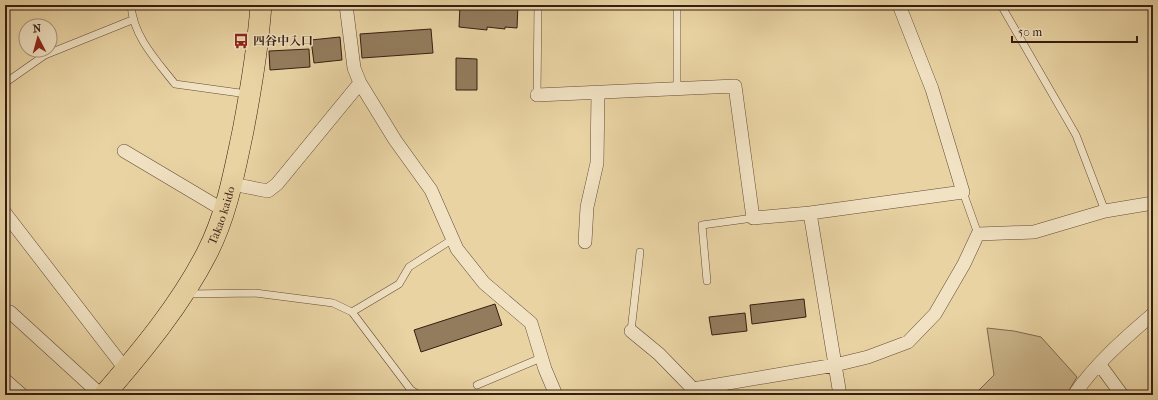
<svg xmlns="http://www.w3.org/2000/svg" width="1158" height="400" font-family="'IM FELL French Canon','Noto Serif JP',serif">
<rect width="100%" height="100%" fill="#e9d3a3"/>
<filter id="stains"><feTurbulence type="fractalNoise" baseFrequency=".005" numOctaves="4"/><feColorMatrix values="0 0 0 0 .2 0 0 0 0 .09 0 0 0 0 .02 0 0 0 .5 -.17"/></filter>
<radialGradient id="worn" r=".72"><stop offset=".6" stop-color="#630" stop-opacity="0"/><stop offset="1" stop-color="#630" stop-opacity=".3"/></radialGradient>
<!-- green -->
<path fill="#cab48a" stroke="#80694e" d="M987 328 1014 331 1041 337 1077 377 1066 395H974L994 375Z"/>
<!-- building -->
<path fill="#937c5d" stroke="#351e12" d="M460 5H518L517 28 505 27V29L487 27V30L459 27Z
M431 29 433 53 362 58 360 34Z
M340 37 342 60 314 63 311 40Z
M309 49 310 67 270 70 269 51Z
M456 58 477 59V90H456Z
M804 299 806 317 752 324 750 305Z
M495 304 502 325 421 352 414 330Z
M745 313 747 331 712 335 709 317Z"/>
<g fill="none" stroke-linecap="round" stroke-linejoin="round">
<!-- service casing -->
<g stroke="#624b36" stroke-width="8">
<path id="service" d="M131 5C133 36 156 60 175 84L247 94
M677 5V89
M1001 5 1076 135 1105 211
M5 83 45 55 132 20
M537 95 538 5
M963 192 978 234
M707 281 702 225 753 218
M187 294 255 293 333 303 352 312 411 390 419 395
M352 312 399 284 409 267 453 239
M631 331 640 252
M477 385 541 358"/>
</g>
<!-- minor casing -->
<g stroke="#624b36" stroke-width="14">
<path id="minor" d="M346 5 354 68 360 83 395 140 431 190 457 249 484 283 531 323 545 369 556 395
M537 95 735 86 753 218 810 213 963 192 932 89 899 5
M124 151 225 211
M232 184 268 191 277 184 360 83
M5 213 126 370
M810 213 840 395
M585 242 587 207 597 163 598 92
M10 312 101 395
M631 331 659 354 693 389 835 365 868 357 908 342 935 314 964 264 978 234 1034 232 1105 211 1153 203
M1100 365 1122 395
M5 380 22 395
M1074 395C1095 364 1125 338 1153 314"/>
</g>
<!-- primary casing -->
<g stroke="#351e12" stroke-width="22">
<g id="primary">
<path id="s1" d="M104 395C142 351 181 304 207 253 227 214 234 173 243 131 251 89 258 47 261 5"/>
</g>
</g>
<!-- service -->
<use href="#service" stroke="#f1e2c3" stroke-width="7"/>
<!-- minor -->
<use href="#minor" stroke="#f1e2c3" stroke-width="13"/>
<!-- primary -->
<use href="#primary" stroke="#e9d3a3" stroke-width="21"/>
</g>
<!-- icons -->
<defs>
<g id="bus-bare" transform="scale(1.2)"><path d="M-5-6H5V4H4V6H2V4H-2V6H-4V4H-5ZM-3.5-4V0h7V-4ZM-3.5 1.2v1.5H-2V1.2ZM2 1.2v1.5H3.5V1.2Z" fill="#8f2418" stroke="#f1e2c3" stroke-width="2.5" paint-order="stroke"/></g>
</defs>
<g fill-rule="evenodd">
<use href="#bus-bare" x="241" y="41"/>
</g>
<g text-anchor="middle" stroke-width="3" stroke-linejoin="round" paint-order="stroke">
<!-- poi labels -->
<g font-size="12" font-weight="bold" fill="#351e12" stroke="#f1e2c3" text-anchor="start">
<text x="253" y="45">四谷中入口</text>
</g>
<!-- street labels -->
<g font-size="12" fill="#351e12" stroke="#f1e2c3">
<text dy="4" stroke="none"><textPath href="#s1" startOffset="216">Takao kaido</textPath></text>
</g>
</g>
<!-- margin -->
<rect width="1158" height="400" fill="none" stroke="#e9d3a3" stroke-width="20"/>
<rect x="6" y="6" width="1146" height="388" fill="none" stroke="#351e12" stroke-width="2"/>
<rect x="10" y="10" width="1138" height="380" fill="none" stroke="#351e12"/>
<!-- north arrow -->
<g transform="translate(38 38) rotate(354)"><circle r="19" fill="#f1e2c3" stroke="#a6947c"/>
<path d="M0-3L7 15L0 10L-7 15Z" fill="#8f2418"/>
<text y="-6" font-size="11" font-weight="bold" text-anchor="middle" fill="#351e12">N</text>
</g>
<!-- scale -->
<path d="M1012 36v6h125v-6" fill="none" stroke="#351e12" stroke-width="2"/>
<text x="1018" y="36" font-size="12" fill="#351e12" stroke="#f1e2c3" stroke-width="3" paint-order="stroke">50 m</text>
<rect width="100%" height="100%" filter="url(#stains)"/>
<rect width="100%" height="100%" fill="url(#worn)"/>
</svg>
